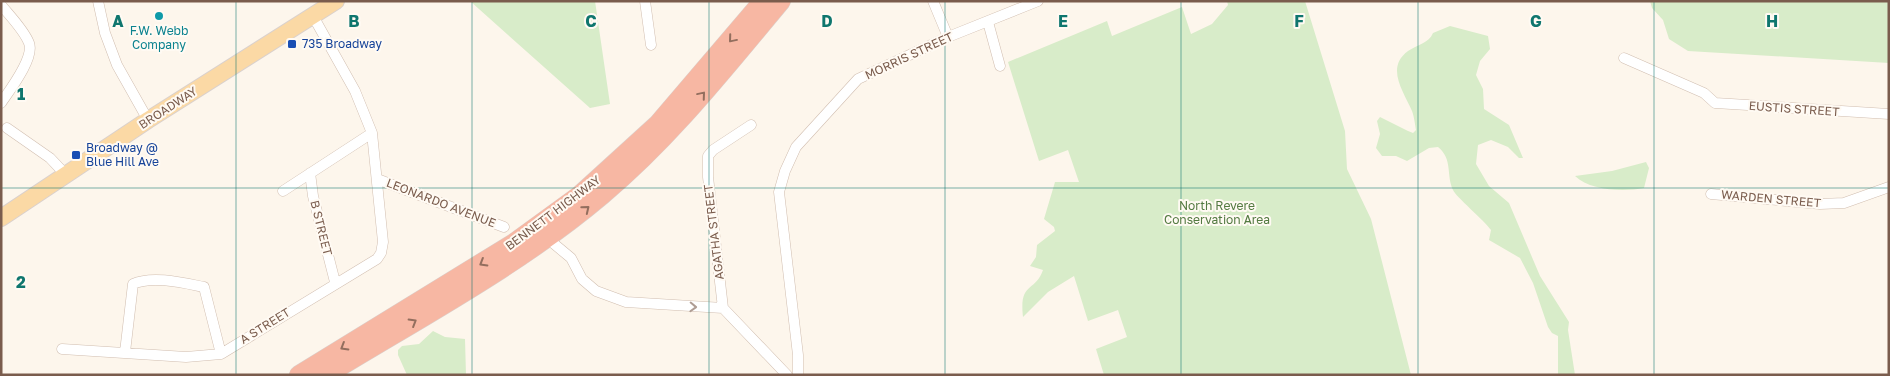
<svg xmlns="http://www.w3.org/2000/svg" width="1890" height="376" font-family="'Golos Text',sans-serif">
<rect width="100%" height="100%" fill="#fdf6ec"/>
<!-- green -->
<path fill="#d8ecc9" d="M470 1H595L610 104 590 108Z
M1227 1H1305L1345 131 1347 169 1371 219 1411 375H1104L1096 349 1127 337 1118 310 1088 321 1074 276 1048 292 1023 317C1019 281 1035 293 1043 270L1030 266 1036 257 1037 245 1055 231 1054 227 1044 219 1055 182H1079L1068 150 1039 161 1008 62 1107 21 1112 36 1182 7 1191 34 1212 24 1228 5Z
M1650 1H1889V63L1688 51 1669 39 1663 20 1652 8Z
M1450 26 1488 36 1490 49 1480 61 1476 75 1483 89 1484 109 1509 125 1523 158H1519L1508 147 1491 140 1478 145 1476 164 1489 186 1509 203 1540 276 1569 322 1568 330 1575 375H1558V336L1552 333 1548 327 1533 283 1520 258 1489 240 1491 230C1485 221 1455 196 1453 190 1446 175 1453 159 1438 147L1429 148 1407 161 1396 156H1382L1376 148 1380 134 1377 121 1380 117 1408 131 1413 133 1416 130C1415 124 1414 116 1412 111 1404 92 1385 68 1408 51 1417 45 1429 43 1433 33Z
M1646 162 1649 168 1644 188C1625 192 1590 191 1575 176L1612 171Z
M433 331 445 337 465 339 466 375H407L398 355V350L402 346 419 344Z"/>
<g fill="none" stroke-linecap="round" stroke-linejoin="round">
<!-- street casing -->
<g stroke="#d1beb0" stroke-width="11">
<path id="street" d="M98 1 105 33 117 65 148 120
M645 1 651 45
M933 1 948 37
M1 5C10 16 24 30 29 43 35 58 9 91 1 103
M988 22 1000 66
M1624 58 1704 93 1715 103 1889 114
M7 128 50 158 66 175
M310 173 313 196 335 282
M377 179 504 227
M283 191 372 133
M1711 194 1820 204 1844 203 1889 187
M547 238 571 258 582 279 596 291 626 302 723 308 787 375
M723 308 708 177V156L713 150 751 125
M62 349 186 357 221 354 377 259 381 253 383 242 372 133 355 91 313 16
M125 352 133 284C152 275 184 283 204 287L221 354
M798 375V355L779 192 785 171 796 147 858 79 948 37 1038 1"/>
</g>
<!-- primary casing -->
<g stroke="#dad1cd" stroke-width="18">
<path id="primary" d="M1 218 148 120 336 1"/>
</g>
<!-- highway casing -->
<g stroke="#dad1cd" stroke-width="20">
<path id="highway" d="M299 375 514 243 580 195 658 124 763 1
M326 375C419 318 518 266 602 195 670 138 724 69 781 1"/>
</g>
<!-- street -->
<use href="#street" stroke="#fff" stroke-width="10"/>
<!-- primary -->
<use href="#primary" stroke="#fbd9a5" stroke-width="16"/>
<!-- highway -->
<use href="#highway" stroke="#f7b7a3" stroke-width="19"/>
</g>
<!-- one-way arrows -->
<defs><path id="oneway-chevron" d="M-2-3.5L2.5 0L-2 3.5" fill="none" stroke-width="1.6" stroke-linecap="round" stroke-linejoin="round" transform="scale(1.25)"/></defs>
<g stroke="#936e5e">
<use href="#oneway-chevron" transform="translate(732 39) rotate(130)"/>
<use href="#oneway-chevron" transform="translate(702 95) rotate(-50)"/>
<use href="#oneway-chevron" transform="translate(586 209) rotate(-39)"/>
<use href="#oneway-chevron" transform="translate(483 263) rotate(149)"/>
<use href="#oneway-chevron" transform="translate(413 322) rotate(-31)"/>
<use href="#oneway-chevron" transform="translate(344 347) rotate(149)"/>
</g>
<use stroke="#af9d94" href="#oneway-chevron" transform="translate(693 307) rotate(2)"/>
<!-- grid -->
<path fill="none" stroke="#0f766e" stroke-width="1" stroke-opacity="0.55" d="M236 1V375M472 1V375M709 1V375M945 1V375M1181 1V375M1418 1V375M1654 1V375M1 188H1889"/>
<!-- markers -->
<circle fill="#0f9aa8" stroke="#fffaf3" stroke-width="2" cx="159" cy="16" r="5"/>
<g fill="#1a4fb4" stroke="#fffaf3" stroke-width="2">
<rect x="287" y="39" width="10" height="10" rx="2.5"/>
<rect x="71" y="150" width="10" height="10" rx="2.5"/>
</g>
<g text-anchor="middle" stroke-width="4" stroke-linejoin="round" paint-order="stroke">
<!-- culture labels -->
<g font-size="12" fill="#0d838f" stroke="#fffaf3">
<text x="159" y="35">F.W. Webb<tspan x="159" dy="14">Company</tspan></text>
</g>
<!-- transit labels -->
<g font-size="12" fill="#164399" stroke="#fffaf3" text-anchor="start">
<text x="302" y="48">735 Broadway</text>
<text x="86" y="152">Broadway @<tspan x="86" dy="14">Blue Hill Ave</tspan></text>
</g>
<!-- street labels -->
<g font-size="12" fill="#7a5c4d" stroke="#fffaf3">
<text transform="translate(909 56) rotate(-25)" y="4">MORRIS STREET</text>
<text transform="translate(168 108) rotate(-33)" y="4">BROADWAY</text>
<text transform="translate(1794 109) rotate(4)" y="4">EUSTIS STREET</text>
<text transform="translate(1771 199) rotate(5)" y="4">WARDEN STREET</text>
<text transform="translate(441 203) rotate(21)" y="4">LEONARDO AVENUE</text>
<text transform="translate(553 213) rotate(-37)" y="4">BENNETT HIGHWAY</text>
<text transform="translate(321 228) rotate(76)" y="4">B STREET</text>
<text transform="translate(714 232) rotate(-97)" y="4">AGATHA STREET</text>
<text transform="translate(265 326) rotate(-32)" y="4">A STREET</text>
</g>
<!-- park labels -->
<g font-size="12" fill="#537a41" stroke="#fffaf3">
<text x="1217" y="210">North Revere<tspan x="1217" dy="14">Conservation Area</tspan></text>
</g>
</g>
<g font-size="16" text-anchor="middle" font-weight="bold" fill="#0f766e" stroke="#fffaf3" stroke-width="4" stroke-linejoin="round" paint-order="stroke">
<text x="118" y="27">A</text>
<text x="354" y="27">B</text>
<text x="591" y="27">C</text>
<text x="827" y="27">D</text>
<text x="1063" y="27">E</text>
<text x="1299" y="27">F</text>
<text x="1536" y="27">G</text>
<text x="1772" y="27">H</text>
<text x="21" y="100">1</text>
<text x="21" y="288">2</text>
</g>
<!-- border -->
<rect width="1890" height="376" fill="none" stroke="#7a5c4d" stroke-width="5"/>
</svg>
